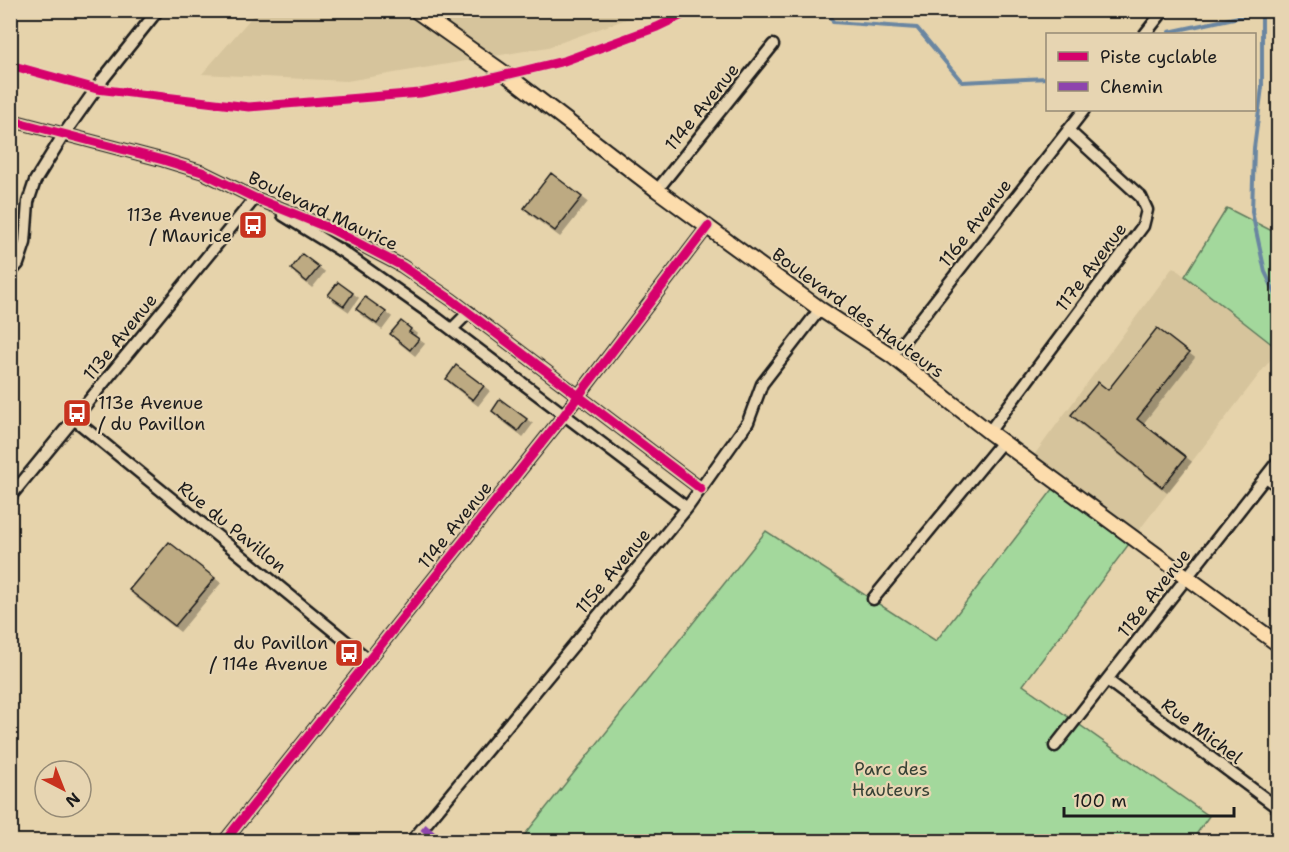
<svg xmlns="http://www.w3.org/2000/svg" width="1289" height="852" font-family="'Shantell Sans',sans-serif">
<defs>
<filter id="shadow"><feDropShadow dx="5" dy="5" stdDeviation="0" flood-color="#0004"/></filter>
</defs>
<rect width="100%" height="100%" fill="#e6d3ab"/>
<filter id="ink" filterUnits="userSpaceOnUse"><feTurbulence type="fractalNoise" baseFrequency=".0167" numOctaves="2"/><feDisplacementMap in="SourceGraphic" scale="12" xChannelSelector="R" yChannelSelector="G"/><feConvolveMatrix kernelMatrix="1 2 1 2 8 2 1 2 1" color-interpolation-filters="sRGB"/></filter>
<g filter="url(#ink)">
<!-- built -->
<path fill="#d6c49c" d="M257 11H649L548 47 347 81 202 74Z
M1173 267 1278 350 1133 538 1029 462Z"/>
<!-- green -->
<path fill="#a3d89c" stroke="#607a5c" stroke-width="1.5" d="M1227 208 1278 234V349L1185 276Z
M1057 484 1132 540 1023 685 1209 816 1191 842H519L766 531 936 641Z"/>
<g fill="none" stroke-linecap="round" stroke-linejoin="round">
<!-- stream -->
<path stroke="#6a86a1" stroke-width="4" d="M829 10 833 22 917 28 962 82 1048 78
M1262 12V87L1254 148 1252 212 1265 272 1278 299
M1169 32 1262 12H1278"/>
</g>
<!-- building -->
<path fill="#bdaa82" stroke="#1c1c1c" stroke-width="1.5" filter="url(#shadow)" d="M551 173 582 197 555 231 524 208Z
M302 254 319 267 307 282 291 269Z
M338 282 353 293 344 306 328 295Z
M365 297 386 312 377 324 356 309Z
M401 321 411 329 409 332 419 339 410 350 390 334Z
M1157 328 1189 353 1137 419 1186 457 1162 487 1071 415 1098 382 1108 390Z
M456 365 484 386 473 400 446 379Z
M500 399 527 419 518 431 492 411Z
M169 542 215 578 175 626 129 590Z"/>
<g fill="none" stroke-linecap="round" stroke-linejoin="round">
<!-- minor casing -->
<g stroke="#1c1c1c" stroke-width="15">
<path id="minor" d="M1145 34 1164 10
M10 120 163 160 202 172 255 198 331 229 402 266 452 300 701 489
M657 190 773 45
M283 215 343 252 438 319 687 508
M10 273 18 264 25 243 28 202 35 181 64 134 103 79 158 10
M452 329 469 312
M892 356 1084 110
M74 419 369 660
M989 432 1143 226 1147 210 1141 197 1068 130
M1266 477 1278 486
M10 497 255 198
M873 599 1002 442
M1107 680 1278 808
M1055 746 1278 461
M224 842 564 415 708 226
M411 842 687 508 748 422 762 384 820 309"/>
</g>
<!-- major casing -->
<g stroke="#1c1c1c" stroke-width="18">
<path id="major" d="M415 10 507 75 657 190 820 309 892 356 989 432 1278 644"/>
</g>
<!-- minor -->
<use href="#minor" stroke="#e7d5b2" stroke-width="10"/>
<!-- major -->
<use href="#major" stroke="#fcdcac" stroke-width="14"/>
<!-- quiet -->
<path stroke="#8e44ad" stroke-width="8" stroke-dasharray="15 8" stroke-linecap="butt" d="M423 827 440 842"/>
<!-- cycleway casing -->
<g stroke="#e7d5b2" stroke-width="13">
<path id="cycleway" d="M10 65 97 89 249 107 420 93 472 83 564 61 657 27 693 10
M10 120 163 160 202 172 255 198 331 229 402 266 452 300 701 489
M224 842 564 415 708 226"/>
</g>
<!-- cycleway -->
<use href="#cycleway" stroke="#d6006c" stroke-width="9"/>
</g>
</g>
<!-- icons -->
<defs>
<g id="bus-square" transform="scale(1.5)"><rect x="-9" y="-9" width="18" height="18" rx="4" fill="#c8321e" stroke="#e7d5b2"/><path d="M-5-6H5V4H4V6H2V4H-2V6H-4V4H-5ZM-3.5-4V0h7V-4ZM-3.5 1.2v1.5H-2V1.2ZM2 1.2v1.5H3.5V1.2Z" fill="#fff"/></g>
</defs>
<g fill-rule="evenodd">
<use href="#bus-square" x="253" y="225"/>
<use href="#bus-square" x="77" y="413"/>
<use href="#bus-square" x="349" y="653"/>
</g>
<g text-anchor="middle" stroke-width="4.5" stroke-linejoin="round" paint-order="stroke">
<!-- street labels -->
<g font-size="18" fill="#1c1c1c" stroke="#e7d5b2">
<text transform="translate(702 107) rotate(-51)" y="6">114e Avenue</text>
<text transform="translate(323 211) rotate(25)" y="6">Boulevard Maurice</text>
<text transform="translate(975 223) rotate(-52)" y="6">116e Avenue</text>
<text transform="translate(1091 267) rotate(-53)" y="6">117e Avenue</text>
<text transform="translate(858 313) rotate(36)" y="6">Boulevard des Hauteurs</text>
<text transform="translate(120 337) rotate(-51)" y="6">113e Avenue</text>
<text transform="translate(455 525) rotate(-51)" y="6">114e Avenue</text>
<text transform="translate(232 527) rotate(39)" y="6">Rue du Pavillon</text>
<text transform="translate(613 571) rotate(-50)" y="6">115e Avenue</text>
<text transform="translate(1154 593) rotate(-52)" y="6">118e Avenue</text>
<text transform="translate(1202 731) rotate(37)" y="6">Rue Michel</text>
</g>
<!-- poi labels -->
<g font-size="18" fill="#1c1c1c" stroke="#e7d5b2" text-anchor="end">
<text x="232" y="221">113e Avenue<tspan x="232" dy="21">/ Maurice</tspan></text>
<text x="98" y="409" text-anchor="start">113e Avenue<tspan x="98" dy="21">/ du Pavillon</tspan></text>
<text x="328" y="649">du Pavillon<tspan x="328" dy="21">/ 114e Avenue</tspan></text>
</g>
<!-- park labels -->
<g font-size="18" fill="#374236" stroke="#e7d5b2">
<text x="891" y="775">Parc des<tspan x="891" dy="21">Hauteurs</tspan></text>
</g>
</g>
<!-- margin -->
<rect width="1289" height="852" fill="none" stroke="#e7d5b2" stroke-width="36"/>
<rect x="18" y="18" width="1253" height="816" fill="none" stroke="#1c1c1c" stroke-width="2" filter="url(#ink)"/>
<!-- legend -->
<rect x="1046" y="33" width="210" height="78" fill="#e7d5b2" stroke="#968b76" stroke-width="1.5"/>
<rect x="1058" y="52" width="30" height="9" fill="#d6006c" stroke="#968b76" stroke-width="1.5"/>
<text x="1100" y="63" font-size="18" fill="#1c1c1c">Piste cyclable</text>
<rect x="1058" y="82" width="30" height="9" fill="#8e44ad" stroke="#968b76" stroke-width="1.5"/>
<text x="1100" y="93" font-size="18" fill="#1c1c1c">Chemin</text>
<!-- north arrow -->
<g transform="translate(63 789) rotate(138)"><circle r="28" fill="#e7d5b2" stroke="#968b76" stroke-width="1.5"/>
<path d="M0-4.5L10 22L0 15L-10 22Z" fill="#c8321e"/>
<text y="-9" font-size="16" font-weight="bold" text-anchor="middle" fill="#1c1c1c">N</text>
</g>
<!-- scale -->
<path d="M1064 807v9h170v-9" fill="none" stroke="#1c1c1c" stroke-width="3"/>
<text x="1073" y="807" font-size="18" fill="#1c1c1c" stroke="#e7d5b2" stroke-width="4.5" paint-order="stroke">100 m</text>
</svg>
